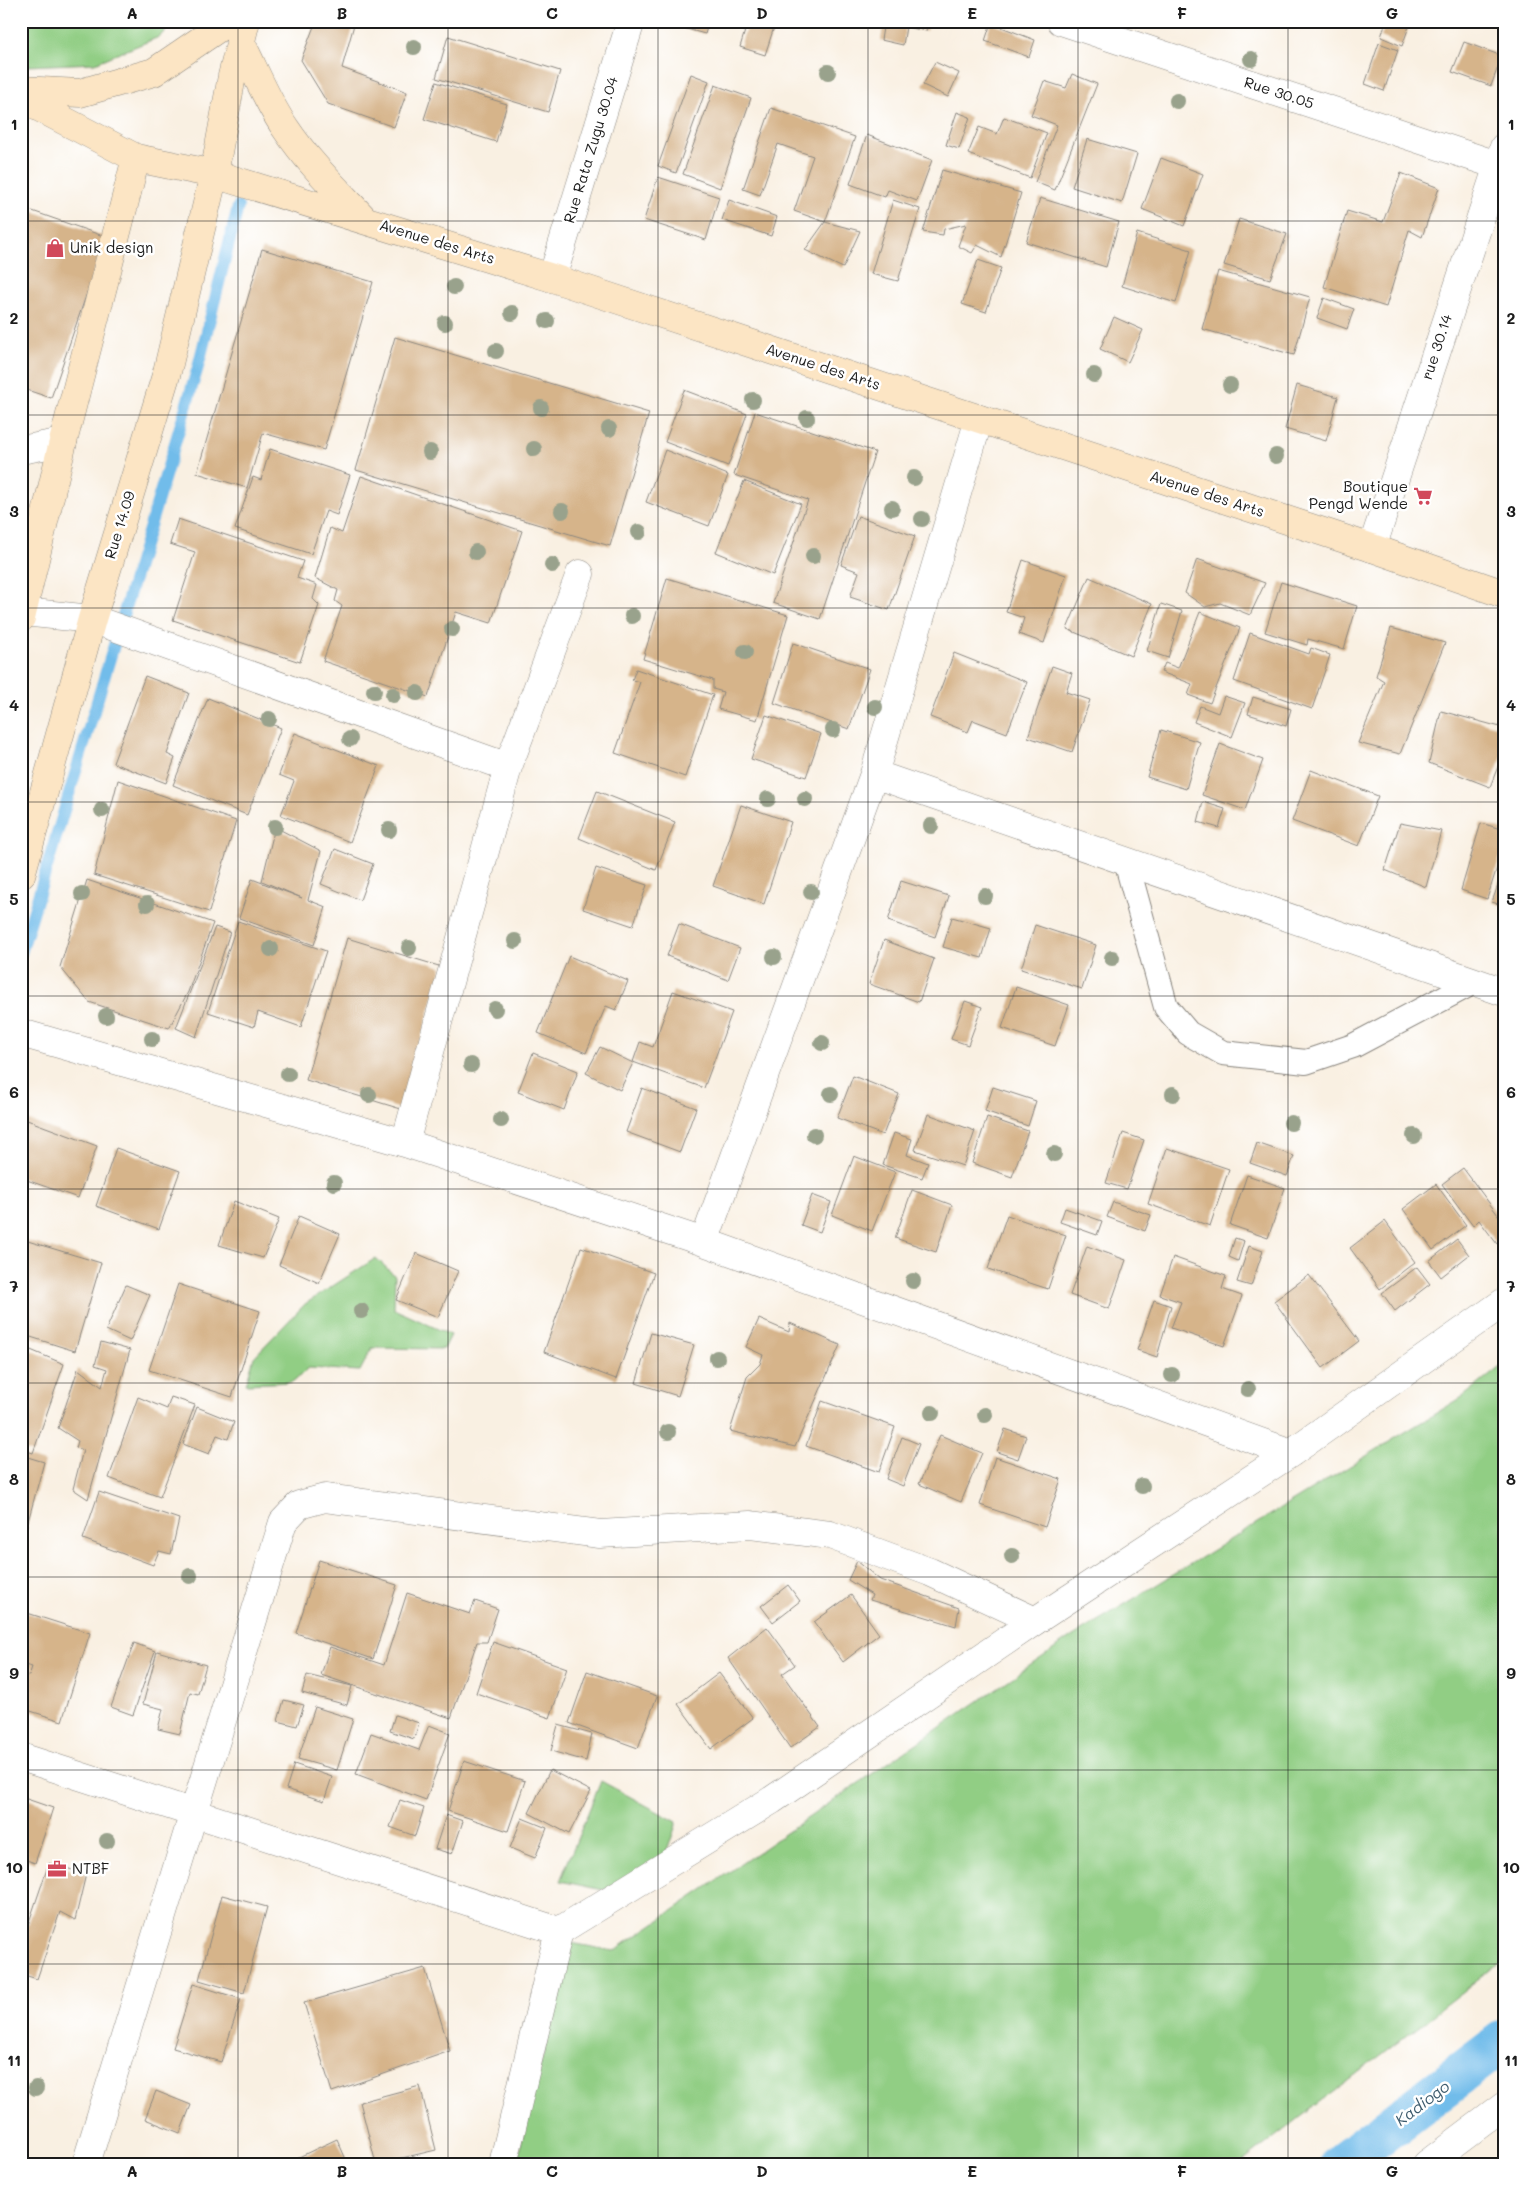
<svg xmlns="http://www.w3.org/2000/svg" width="1525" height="2185" font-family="Mali,sans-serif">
<rect width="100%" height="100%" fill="#fff"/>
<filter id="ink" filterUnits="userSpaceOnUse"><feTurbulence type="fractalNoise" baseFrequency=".02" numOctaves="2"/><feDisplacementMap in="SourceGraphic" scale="10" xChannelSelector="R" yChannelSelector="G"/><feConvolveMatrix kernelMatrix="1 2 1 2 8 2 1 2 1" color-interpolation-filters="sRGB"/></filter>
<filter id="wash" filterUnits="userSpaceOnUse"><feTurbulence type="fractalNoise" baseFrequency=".0096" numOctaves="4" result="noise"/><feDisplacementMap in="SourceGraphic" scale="20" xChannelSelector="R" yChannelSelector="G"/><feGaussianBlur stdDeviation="1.12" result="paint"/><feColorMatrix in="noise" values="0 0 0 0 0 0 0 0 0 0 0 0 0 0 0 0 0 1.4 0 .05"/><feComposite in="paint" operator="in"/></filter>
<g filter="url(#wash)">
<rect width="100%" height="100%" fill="#f9f0e2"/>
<!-- green -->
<path fill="#91ce84" stroke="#567550" d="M21 21H176L159 37 95 63 27 66 21 64Z
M376 1258 395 1276 394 1309 451 1335 444 1349 372 1348 360 1371 309 1368 292 1382 246 1384 254 1357 305 1304Z
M1504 1364V1960L1240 2164H516L571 1943 614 1951 1073 1636 1464 1396Z
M601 1781 677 1822 662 1866 603 1890 560 1881Z"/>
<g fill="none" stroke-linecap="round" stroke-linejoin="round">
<!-- stream -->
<path stroke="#71bcea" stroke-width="12" d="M21 953 198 367 238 207"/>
<!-- canal -->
<path stroke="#71bcea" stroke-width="42" d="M1341 2164 1504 2041"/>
</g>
<g id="blocks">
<!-- building -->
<path fill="#d6b48a" d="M316 21H355L342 68 407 92 394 127 328 104 301 60Z
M685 21H709L705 34 683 28Z
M748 21H776L765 55 740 47Z
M884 21H928L926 31 906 27 903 45 881 40Z
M1386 21H1411L1402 46 1381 37Z
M991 23 1035 40 1029 57 985 41Z
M448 36 560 71 548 112 436 78Z
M1464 42 1502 56 1491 86 1452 72Z
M1379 43 1398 50 1384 91 1365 84Z
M935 62 959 73 948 97 923 85Z
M691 74 709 81 676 173 658 166Z
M1072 74 1097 84 1055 190 1035 182 1057 125 1031 115 1044 81 1066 88Z
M436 82 507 104 496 142 424 119Z
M715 85 751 98 720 188 683 174Z
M771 108 855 137 825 222 794 211 813 156 778 144 760 195 743 189Z
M957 112 970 117 959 149 946 145Z
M1004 117 1047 133 1030 178 968 154 979 127 997 134Z
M867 135 932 160 917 201 888 190 885 197 850 184Z
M1087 139 1137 154 1122 203 1072 187Z
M1161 158 1203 174 1184 226 1142 209Z
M942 170 1021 193 1001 257 977 245 972 253 958 246 966 224 944 229 943 235 923 232Z
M1401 173 1439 188 1422 237 1409 230 1386 307 1324 287 1347 211 1383 222Z
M658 177 719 197 706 240 644 220Z
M1040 198 1119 222 1106 267 1026 242Z
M729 200 777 217 771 236 722 220Z
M893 200 920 209 898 281 871 274Z
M21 207 106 237 51 398 21 388Z
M1239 219 1287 234 1270 279 1224 265Z
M825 222 860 231 843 268 805 250Z
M1137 233 1191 250 1176 303 1122 286Z
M262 249 373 282 324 450 263 433 247 488 197 473Z
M978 260 1001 268 986 312 962 304Z
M1218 271 1310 297 1294 355 1202 329Z
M1324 298 1354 309 1347 329 1317 318Z
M1114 317 1143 330 1128 362 1100 349Z
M395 337 649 413 610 546 356 470Z
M1297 385 1338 397 1326 441 1285 429Z
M684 390 747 414 728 466 665 442Z
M755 412 875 452 820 619 773 603 808 500 734 475Z
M270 449 350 475 337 515 326 511 311 554 235 529 253 477 261 480Z
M665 450 728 475 709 526 646 502Z
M361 476 522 531 491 623 456 612 428 697 323 661 342 606 335 601 338 590 315 578 330 528 342 533Z
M744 481 801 504 773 575 716 552Z
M858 516 915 536 889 610 850 597 859 572 841 565Z
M178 519 303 561 297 578 317 585 313 599 319 605 300 662 173 620 195 552 170 544Z
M1197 559 1265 583 1250 615 1220 603 1205 607 1185 593Z
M1023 560 1066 575 1044 643 1019 634 1024 618 1006 612Z
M1089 577 1152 604 1131 656 1067 629Z
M667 578 788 615 757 720 718 709 723 692 713 689V680L643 659Z
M1281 582 1357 606 1344 649 1308 639 1307 645 1265 632Z
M1161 604 1182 611 1168 658 1147 651Z
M1200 612 1240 628 1210 703 1188 695 1192 684 1161 672 1165 663 1178 668Z
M1391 628 1445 643 1400 754 1358 743 1384 681 1376 676Z
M1250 633 1309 654 1311 648 1330 655 1312 709 1234 681Z
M793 643 870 669 849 729 774 703Z
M954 653 1027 682 1007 733 973 720 968 732 930 717Z
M1052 666 1072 673 1066 692 1090 700 1072 752 1028 737Z
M636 669 713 695 685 777 615 753 640 682 632 680Z
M145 676 189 693 167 754 175 758 166 783 113 763Z
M1224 696 1245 703 1232 737 1194 722 1200 706 1218 713Z
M1253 697 1291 709 1286 726 1248 714Z
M208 698 281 728 247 815 173 785Z
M1441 711 1504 728V751L1490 787 1429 763Z
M766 715 821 734 806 777 751 759Z
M1161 730 1200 742 1186 789 1147 777Z
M295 733 379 766 350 842 281 815 294 781 279 775Z
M1220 744 1263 760 1245 810 1202 795Z
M1311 770 1378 796 1359 846 1292 821Z
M118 780 236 821 209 912 94 875Z
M597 791 675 822 656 870 579 838Z
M1203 802 1225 809 1219 828 1198 822Z
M741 805 791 822 764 904 713 886Z
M1400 823 1441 831 1426 887 1385 870Z
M1481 823 1504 830V845L1487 899 1461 890Z
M275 827 321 851 308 900 326 907 314 945 239 918 252 879 302 898 262 881Z
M335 849 373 864 360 900 321 884Z
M596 868 647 885 633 926 583 909Z
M1504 868V906L1492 902Z
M87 880 213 923 188 992 169 1028 89 1002 60 967Z
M901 881 949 896 935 937 888 921Z
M952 917 991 928 982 958 943 947Z
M238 921 326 951 301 1027 258 1012 254 1027 208 1012Z
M679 924 740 948 728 980 667 956Z
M1035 925 1096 945 1082 989 1021 969Z
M215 927 230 932 196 1037 176 1028Z
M347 938 442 967 401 1109 306 1080Z
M884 940 934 959 919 1002 869 984Z
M569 956 628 981 616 1010 606 1006 586 1053 538 1033Z
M1016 987 1069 1005 1055 1046 1002 1028Z
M673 991 732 1012 704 1088 633 1062 640 1042 653 1047Z
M965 1001 982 1007 968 1045 951 1039Z
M600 1047 633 1063 620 1090 586 1073Z
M533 1053 578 1071 564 1110 518 1092Z
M853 1076 899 1094 883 1135 837 1118Z
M993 1087 1036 1101 1028 1126 985 1111Z
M642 1088 696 1108 680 1152 626 1132Z
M928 1114 975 1131 963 1166 915 1150Z
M987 1117 1028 1131 1012 1177 972 1163Z
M27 1120 97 1146 78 1198 21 1178V1136Z
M894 1133 912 1139 907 1155 928 1163 922 1178 883 1165Z
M1123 1133 1144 1140 1127 1189 1106 1183Z
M1257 1143 1294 1156 1287 1176 1250 1163Z
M116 1148 180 1171 159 1229 96 1206Z
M1167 1148 1229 1169 1210 1226 1148 1204Z
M854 1156 895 1172 872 1231 832 1215Z
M1463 1168 1504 1223V1239L1497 1244 1479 1220 1473 1226 1442 1184Z
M1247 1175 1285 1188 1268 1238 1230 1225Z
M1436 1184 1466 1225 1433 1250 1403 1209Z
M912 1190 952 1205 936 1252 895 1238Z
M812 1195 831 1202 820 1232 801 1225Z
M234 1201 279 1219 263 1258 219 1245Z
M1113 1202 1151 1215 1145 1231 1107 1217Z
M1065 1208 1102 1221 1097 1235 1060 1222Z
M1007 1215 1066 1235 1048 1289 988 1269Z
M299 1216 340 1234 319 1283 279 1265Z
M1385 1221 1415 1262 1380 1289 1350 1248Z
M1235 1238 1244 1241 1238 1261 1229 1257Z
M21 1239 101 1263 75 1351 21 1334V1291L23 1284 21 1283Z
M1457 1239 1469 1255 1441 1277 1429 1261Z
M1087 1246 1126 1260 1109 1309 1070 1295Z
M1249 1246 1263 1251 1251 1286 1237 1282Z
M581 1247 654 1273 616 1379 544 1352Z
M416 1253 458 1271 438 1317 396 1300Z
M1173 1257 1226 1276 1222 1289 1242 1296 1224 1346 1171 1328 1181 1302 1160 1295Z
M1417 1267 1430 1284 1395 1311 1382 1293Z
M1309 1275 1359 1341 1323 1368 1274 1301Z
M178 1284 260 1311 232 1397 149 1370Z
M126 1285 150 1295 130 1341 106 1330Z
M1154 1300 1171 1306 1157 1357 1137 1350Z
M759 1319 789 1332 790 1323 840 1345 795 1447 730 1431 747 1377 760 1364 763 1355 746 1347Z
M651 1333 694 1345 678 1396 636 1383Z
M101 1342 130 1350 88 1499 73 1489 83 1450 76 1448 78 1441 58 1428 78 1369 102 1387 107 1369 95 1365Z
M21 1346 64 1364 33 1453 21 1449Z
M138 1397 167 1409 171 1397 195 1405 160 1497 109 1478Z
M822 1401 895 1427 879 1472 806 1446Z
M197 1407 234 1422 228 1439 217 1435 209 1454 183 1444Z
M1005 1429 1026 1436 1018 1459 997 1452Z
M940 1435 982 1453 961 1502 919 1484Z
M902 1437 919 1444 903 1486 886 1479Z
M21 1455 44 1462 22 1544H21Z
M995 1457 1061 1479 1045 1527 980 1505Z
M99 1492 179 1519 171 1554 159 1551 153 1565 83 1539Z
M319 1560 397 1585 373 1659 296 1633Z
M857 1561 880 1580 959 1608 956 1626 870 1600 872 1595 848 1580Z
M788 1585 800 1601 773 1622 761 1606Z
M407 1593 470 1614 475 1601 498 1609 487 1642H477L451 1718 321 1675 330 1647 384 1665Z
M851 1595 879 1634 843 1662 814 1622Z
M21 1611 90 1633 62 1721 21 1708V1674L29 1676 32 1667 21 1664Z
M767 1627 795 1665 782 1674 820 1727 790 1748 728 1658Z
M493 1642 567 1668 550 1718 476 1693Z
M134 1643 155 1651 133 1715 111 1707Z
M157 1651 206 1665 198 1694 190 1692 180 1734 158 1729 163 1709 143 1704Z
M587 1671 657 1696 638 1748 569 1723Z
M719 1673 753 1718 711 1749 678 1704Z
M307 1675 352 1686 347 1705 302 1693Z
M284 1700 304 1705 297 1726 278 1721Z
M315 1707 353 1719 337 1770 298 1759Z
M395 1715 419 1723 414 1739 390 1731Z
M429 1725 450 1733 426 1800 356 1774 371 1733 419 1750Z
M558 1725 592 1734 586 1761 551 1751Z
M464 1761 525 1781 508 1831 448 1811Z
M294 1764 332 1777 324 1801 286 1789Z
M550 1770 591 1791 569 1834 529 1813Z
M21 1797 53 1808 35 1863 21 1858Z
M400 1800 424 1808 415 1836 390 1827Z
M446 1815 463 1821 452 1854 435 1849Z
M522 1818 547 1828 535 1858 510 1848Z
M49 1863 86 1874 75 1920 60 1912 37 1979 21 1974V1923L28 1925Z
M222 1895 267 1907 244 1993 199 1980Z
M425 1968 450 2051 332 2092 304 2003Z
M193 1984 241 1999 221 2062 173 2048Z
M420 2086 436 2150 376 2164 360 2102Z
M156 2091 191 2105 180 2133 145 2119Z
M337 2139 348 2164H284Z"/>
</g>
</g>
<g filter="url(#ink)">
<use href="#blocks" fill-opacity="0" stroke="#8a867f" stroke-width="1"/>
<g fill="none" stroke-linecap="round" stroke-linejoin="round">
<!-- lane casing -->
<g stroke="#8a867f" stroke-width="26">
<path id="lane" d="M1126 861 1166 1007 1188 1033 1223 1053 1306 1062 1353 1046 1474 982"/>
</g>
<!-- street casing -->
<g stroke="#8a867f" stroke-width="29">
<path id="street" d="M1061 21 1497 165
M552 278 631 21
M21 450 63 442
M1372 548 1504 147
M23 612 92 619 508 767
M874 774 1504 992
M21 1033 405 1143 704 1242 1291 1453
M405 1143 508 767 580 574
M704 1242 874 774 979 419
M21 1757 559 1931
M86 2164 283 1522 299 1505 325 1498 600 1534 750 1525 830 1535 930 1572 1035 1621
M503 2164 559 1931 772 1800 1035 1621 1291 1453 1504 1302
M1427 2164 1504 2106"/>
</g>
<!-- secondary casing -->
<g stroke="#8a867f" stroke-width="29">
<path id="secondary" d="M240 41C255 70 267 102 286 129 308 162 337 190 364 219
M21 90 80 93 154 72 217 29 223 21
M21 98 136 158 214 174 552 278 1372 548 1504 594
M21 618 63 442 136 158
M21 875 92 619 167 372 214 174 232 76 246 21"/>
</g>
<!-- lane -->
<use href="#lane" stroke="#fff" stroke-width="24"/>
<!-- street -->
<use href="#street" stroke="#fff" stroke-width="28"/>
<!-- secondary -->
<use href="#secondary" stroke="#fce5c4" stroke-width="28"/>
</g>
<!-- trees -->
<g fill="#99a28c">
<circle cx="414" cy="47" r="8"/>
<circle cx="1251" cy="59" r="8"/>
<circle cx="828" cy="72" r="8"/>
<circle cx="1177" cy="101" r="8"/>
<circle cx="454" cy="287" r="8"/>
<circle cx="512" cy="313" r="8"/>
<circle cx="547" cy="321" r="8"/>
<circle cx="445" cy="323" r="8"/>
<circle cx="496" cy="351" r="8"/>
<circle cx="1094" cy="375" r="8"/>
<circle cx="1230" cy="385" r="8"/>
<circle cx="753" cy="400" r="8"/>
<circle cx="541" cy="408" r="8"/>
<circle cx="807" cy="418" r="8"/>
<circle cx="609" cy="429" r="8"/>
<circle cx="534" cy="449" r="8"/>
<circle cx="430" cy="452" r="8"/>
<circle cx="1276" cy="456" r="8"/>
<circle cx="914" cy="478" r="8"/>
<circle cx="892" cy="508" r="8"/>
<circle cx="562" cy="511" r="8"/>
<circle cx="922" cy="519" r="8"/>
<circle cx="639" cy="532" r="8"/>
<circle cx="476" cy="552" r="8"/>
<circle cx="813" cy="556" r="8"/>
<circle cx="552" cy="565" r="8"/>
<circle cx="632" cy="616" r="8"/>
<circle cx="452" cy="629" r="8"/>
<circle cx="745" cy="652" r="8"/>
<circle cx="374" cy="691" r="8"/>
<circle cx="417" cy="693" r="8"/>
<circle cx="393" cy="695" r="8"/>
<circle cx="875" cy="707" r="8"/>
<circle cx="269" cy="719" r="8"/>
<circle cx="833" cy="730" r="8"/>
<circle cx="350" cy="739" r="8"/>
<circle cx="768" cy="799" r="8"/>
<circle cx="805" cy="799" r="8"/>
<circle cx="102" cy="810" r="8"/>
<circle cx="931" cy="826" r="8"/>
<circle cx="275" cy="827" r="8"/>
<circle cx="389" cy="830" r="8"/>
<circle cx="811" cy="892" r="8"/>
<circle cx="82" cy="894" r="8"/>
<circle cx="985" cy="896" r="8"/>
<circle cx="147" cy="904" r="8"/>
<circle cx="515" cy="941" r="8"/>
<circle cx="409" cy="948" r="8"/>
<circle cx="271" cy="949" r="8"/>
<circle cx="774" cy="957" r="8"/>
<circle cx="1112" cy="958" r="8"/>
<circle cx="495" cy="1009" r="8"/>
<circle cx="106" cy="1016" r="8"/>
<circle cx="152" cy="1039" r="8"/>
<circle cx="822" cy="1043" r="8"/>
<circle cx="471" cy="1065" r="8"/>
<circle cx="288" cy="1074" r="8"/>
<circle cx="831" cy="1094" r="8"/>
<circle cx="1173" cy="1094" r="8"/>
<circle cx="369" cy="1095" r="8"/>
<circle cx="501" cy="1120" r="8"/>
<circle cx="1291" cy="1123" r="8"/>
<circle cx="814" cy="1135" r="8"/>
<circle cx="1414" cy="1136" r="8"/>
<circle cx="1054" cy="1154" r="8"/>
<circle cx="334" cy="1183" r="8"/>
<circle cx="913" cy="1281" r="8"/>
<circle cx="361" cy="1311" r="8"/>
<circle cx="717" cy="1358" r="8"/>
<circle cx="1172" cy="1375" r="8"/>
<circle cx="1248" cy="1389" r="8"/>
<circle cx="932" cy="1413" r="8"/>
<circle cx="985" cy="1415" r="8"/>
<circle cx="668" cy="1432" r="8"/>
<circle cx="1142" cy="1486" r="8"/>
<circle cx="1012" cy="1556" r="8"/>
<circle cx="190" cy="1576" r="8"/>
<circle cx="107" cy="1841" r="8"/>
<circle cx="36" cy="2088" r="8"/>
</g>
</g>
<!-- grid -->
<path fill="none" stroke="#1c1c1c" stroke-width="1" stroke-opacity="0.55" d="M238 21V2164M448 21V2164M658 21V2164M868 21V2164M1078 21V2164M1288 21V2164M21 221H1504M21 415H1504M21 608H1504M21 802H1504M21 996H1504M21 1189H1504M21 1383H1504M21 1577H1504M21 1770H1504M21 1964H1504"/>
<!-- icons -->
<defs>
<g id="shop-bare" transform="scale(1.5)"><path d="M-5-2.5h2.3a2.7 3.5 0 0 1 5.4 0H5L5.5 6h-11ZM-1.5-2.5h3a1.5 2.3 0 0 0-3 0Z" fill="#d1495b" stroke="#fff" stroke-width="2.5" paint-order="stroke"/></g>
<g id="supermarket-bare" transform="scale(1.5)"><path d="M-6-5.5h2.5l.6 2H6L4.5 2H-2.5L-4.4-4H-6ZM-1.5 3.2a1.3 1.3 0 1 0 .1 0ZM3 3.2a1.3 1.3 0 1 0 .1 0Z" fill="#d1495b" stroke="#fff" stroke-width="2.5" paint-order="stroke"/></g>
<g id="office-bare" transform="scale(1.5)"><path d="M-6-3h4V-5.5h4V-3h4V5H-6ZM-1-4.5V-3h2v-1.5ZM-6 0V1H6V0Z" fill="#d1495b" stroke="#fff" stroke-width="2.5" paint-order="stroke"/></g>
</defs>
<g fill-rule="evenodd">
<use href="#shop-bare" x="55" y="248"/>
<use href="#supermarket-bare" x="1423" y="496"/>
<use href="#office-bare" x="57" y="1869"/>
</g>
<g text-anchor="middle" stroke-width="5" stroke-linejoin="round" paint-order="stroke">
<!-- street labels -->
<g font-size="15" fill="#1c1c1c" stroke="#fff">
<text transform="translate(1279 93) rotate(18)" y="5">Rue 30.05</text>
<text transform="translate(591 150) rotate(-73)" y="5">Rue Rata Zugu 30.04</text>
<text transform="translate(437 242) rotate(17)" y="5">Avenue des Arts</text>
<text transform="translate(1437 347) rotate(-72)" y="5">rue 30.14</text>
<text transform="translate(823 367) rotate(18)" y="5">Avenue des Arts</text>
<text transform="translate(1207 494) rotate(18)" y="5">Avenue des Arts</text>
<text transform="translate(120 525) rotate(-73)" y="5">Rue 14.09</text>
</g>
<!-- poi labels -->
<g font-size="15" fill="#1c1c1c" stroke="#fff" text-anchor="start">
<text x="70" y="253">Unik design</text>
<text x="1408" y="492" text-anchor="end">Boutique<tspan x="1408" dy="17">Pengd Wende</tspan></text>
<text x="72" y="1874">NTBF</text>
</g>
<!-- water labels -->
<g font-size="16" font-style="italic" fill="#3e5c6e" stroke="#fff">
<text transform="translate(1422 2103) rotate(-37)" y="6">Kadiogo</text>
</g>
</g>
<!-- margin -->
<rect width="1525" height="2185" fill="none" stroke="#fff" stroke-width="55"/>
<rect x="28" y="28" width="1470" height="2130" fill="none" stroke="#1c1c1c" stroke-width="2"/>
<g font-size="16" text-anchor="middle" font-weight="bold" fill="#1c1c1c">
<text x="132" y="19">A</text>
<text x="342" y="19">B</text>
<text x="552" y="19">C</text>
<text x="762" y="19">D</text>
<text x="972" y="19">E</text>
<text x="1182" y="19">F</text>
<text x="1392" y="19">G</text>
<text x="14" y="130">1</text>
<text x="1511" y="130">1</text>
<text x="14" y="324">2</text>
<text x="1511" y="324">2</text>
<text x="14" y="517">3</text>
<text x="1511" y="517">3</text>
<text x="14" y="711">4</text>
<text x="1511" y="711">4</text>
<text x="14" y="905">5</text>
<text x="1511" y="905">5</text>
<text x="14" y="1098">6</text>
<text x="1511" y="1098">6</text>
<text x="14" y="1292">7</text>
<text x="1511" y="1292">7</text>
<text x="14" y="1485">8</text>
<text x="1511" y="1485">8</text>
<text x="14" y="1679">9</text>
<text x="1511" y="1679">9</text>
<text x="14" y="1873">10</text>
<text x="1511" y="1873">10</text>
<text x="14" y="2066">11</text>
<text x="1511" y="2066">11</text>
<text x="132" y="2177">A</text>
<text x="342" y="2177">B</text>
<text x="552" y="2177">C</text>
<text x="762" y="2177">D</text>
<text x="972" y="2177">E</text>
<text x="1182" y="2177">F</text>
<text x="1392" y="2177">G</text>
</g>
</svg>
